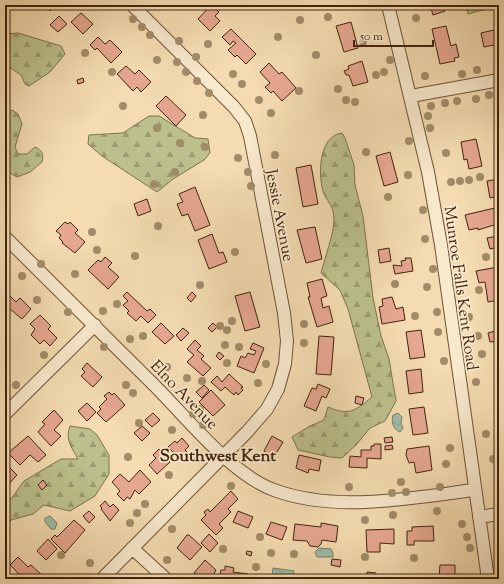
<svg xmlns="http://www.w3.org/2000/svg" width="504" height="584" font-family="'Sorts Mill Goudy',serif">
<defs>
<pattern id="forest-firs" width="22" height="20" patternUnits="userSpaceOnUse"><rect width="22" height="20" fill="#bbc08c"/><path d="M5 1l3.5 6h-7zM16 11l3.5 6h-7z" fill="#999c71"/></pattern>
<pattern id="garden-dots" width="8" height="8" patternUnits="userSpaceOnUse"><rect width="8" height="8" fill="#bbc08c"/><path d="M2 2h.1M6 6h.1" fill="none" stroke="#999c71" stroke-width="1.8" stroke-linecap="round"/></pattern>
<pattern id="water-ripples" width="26" height="14" patternUnits="userSpaceOnUse"><rect width="26" height="14" fill="#9dbca7"/><path d="M2 4q2-2 4 0t4 0M15 11q2-2 4 0t4 0" fill="none" stroke="#88a18f"/></pattern>
</defs>
<rect width="100%" height="100%" fill="#f4dbb1"/>
<filter id="stains"><feTurbulence type="fractalNoise" baseFrequency=".005" numOctaves="4"/><feColorMatrix values="0 0 0 0 .2 0 0 0 0 .09 0 0 0 0 .02 0 0 0 .5 -.17"/></filter>
<radialGradient id="worn" r=".72"><stop offset=".6" stop-color="#630" stop-opacity="0"/><stop offset="1" stop-color="#630" stop-opacity=".3"/></radialGradient>
<!-- forest -->
<path fill="url(#forest-firs)" stroke="#7e724c" d="M18 33 61 46 65 54 50 72 29 86 25 84 21 75 5 64V34Z
M12 110 18 114 22 124 15 147 18 154H27L35 147C42 150 44 154 42 162L30 172 17 177 5 170V111L9 112Z
M149 116H159L195 138 208 139 210 153 204 160 173 179 157 192 102 156 88 144 89 135 123 133Z
M342 133 345 138 354 165 355 185 363 216 373 298 381 336 389 359 396 401 385 421 370 428 357 444 342 458 330 457 298 450 292 437 310 426 324 420 328 407C349 416 355 411 372 397L348 309 340 290 321 273C325 257 334 234 334 219 334 205 326 201 323 191 318 173 319 136 342 133Z
M70 426 90 429 97 435 109 455V474L95 496 70 511 44 505 33 514 11 520 5 525V501L11 499 24 481 61 459H78C71 447 65 439 70 426Z"/>
<!-- garden -->
<path fill="url(#garden-dots)" stroke="#7e724c" d="M466 5H492L493 7 468 14Z"/>
<!-- water -->
<path fill="url(#water-ripples)" stroke="#787f69" d="M398 413 402 417 401 423 403 428 400 432C393 429 391 422 393 415Z
M50 516 57 523 55 529H51L45 522V518Z
M319 548 331 549 333 553V557H317L315 552Z
M273 568 294 571 292 579 272 578Z"/>
<!-- building -->
<path fill="#e6a790" stroke="#40240c" d="M44 5H56L50 11Z
M211 5 219 12 215 16 220 21 210 31 198 19Z
M430 5H444L445 11 433 15Z
M81 13 93 24 83 34 71 22Z
M59 16 67 24 58 32 50 25Z
M351 22 358 48 344 52 336 26Z
M446 26 451 46 456 44 459 57 454 58 455 61 440 64 432 29Z
M231 29 256 54 246 64 237 55 235 57 228 50 236 43 233 41 230 45 222 37Z
M498 29 499 44 484 47 481 33Z
M98 37 105 44 110 40 122 52 111 63 97 48 95 50 90 45Z
M362 61 368 82 353 86 349 75H346L344 71 349 69 348 66Z
M269 63 279 74 282 72 296 88 282 101 273 91 271 93 265 87 270 83 260 72Z
M126 66 135 74 139 70 151 82 141 92 137 87 133 91 117 74Z
M83 78 84 82 78 84 77 80Z
M166 96 186 115 176 126 156 106Z
M476 139 482 166 469 169 467 159 464 160 461 142Z
M390 152 398 182 384 186 376 156Z
M311 165 318 204 303 207 296 168Z
M499 179V196L490 198 487 181Z
M195 187 210 225 195 231 188 214 182 216 177 204 183 202 179 194Z
M147 199 151 211 138 216 134 204Z
M499 207V230L497 224 478 230V228L469 230 465 215Z
M65 222 68 224 70 222 78 230 75 233 85 242 75 253 62 243 63 242 59 238 61 235 56 231Z
M315 227 322 259 306 263 297 230Z
M212 234 219 253 223 252 227 262 209 269 198 240Z
M498 236 499 247 490 249 487 238Z
M389 248 391 261 380 263 378 250Z
M105 257 112 263 108 267 119 277 108 289 88 270 98 260 101 262Z
M405 258H411L413 271 395 274 393 265 402 266 401 261 406 260Z
M498 267 499 300 488 302 485 282 479 283 476 271Z
M322 279 327 296 321 298 323 308 329 306 333 322 317 327 308 297H310L307 283Z
M127 292 147 311 150 309 156 315 148 323 141 316 136 321 127 313 129 311 123 305 128 301 123 296Z
M192 292 196 296 191 302 187 298Z
M250 292 260 327 245 331 235 296Z
M7 293 16 302 20 298 31 309 22 319 10 309 5 314V295Z
M392 297 396 309 403 307 405 320 382 324 379 307 383 306 382 299Z
M40 315 51 326 48 329 57 338 50 346 44 340 40 344 31 335 35 329 30 324Z
M161 323 174 336 165 344 152 332Z
M213 323 217 327 212 332 208 328Z
M183 328 189 333 181 341 176 335Z
M421 330 425 357 410 359 406 332Z
M499 330V341L490 342 488 333Z
M319 336 334 337 331 375 316 374Z
M195 340 201 346 197 350 204 356 201 359 211 368 203 376 187 362 194 355 187 349Z
M253 343 264 348 254 373 237 366 241 356 245 358 248 353 254 355 256 351 250 349Z
M219 352 224 356 220 360 216 356Z
M87 363 102 377 93 387 81 376 85 372 82 369Z
M421 369 423 392 409 394 406 371Z
M499 369V394H498L495 376 497 375V370Z
M229 374 243 387 241 388 243 390 238 395 236 392 234 395 225 387 221 391 211 382 217 376 222 382Z
M318 384 330 389 326 398 322 396 316 411 304 406 312 388 316 389Z
M204 385 209 390 202 398 196 392Z
M211 390 225 405 213 416 199 402Z
M109 392 112 395 114 393 125 405 106 422 97 413 101 409 99 407 107 399 104 396Z
M356 396 364 398 362 405 355 403Z
M87 403 96 412 87 421 78 411Z
M424 407 428 433 413 435 409 409Z
M54 410 63 420 54 430 61 436 51 446 38 432 45 424 42 422Z
M153 413 160 420 152 427 145 420Z
M142 426 150 433 142 441 134 433Z
M28 436 46 455 38 462 30 455 20 465 8 453Z
M272 436 283 442 274 457 264 451Z
M392 437 393 442 385 443 384 438Z
M182 438 189 446 185 450 187 452 180 459 168 447 175 441 177 443Z
M374 444H381V459L367 458V468L349 467 350 456 361 457V450H371V446H374Z
M392 445 393 449 385 450V446Z
M429 446 432 470 416 473 414 462 409 463 406 455 407 449Z
M159 449 170 462 157 474 149 465 156 458 153 455Z
M299 455 321 460 319 471 309 469 308 473 296 468Z
M5 463 17 475 5 488Z
M140 470 151 482 139 494 135 490 130 499 127 497 124 501 117 494 120 491 112 482 120 474 129 482Z
M43 480 47 485 42 490 38 485Z
M231 491 238 499 228 509 231 512 219 524 223 528 216 535 201 520 206 515 204 512 208 509 210 512Z
M105 501 110 507 113 504 119 510 110 521 101 509 102 508 100 506Z
M89 511 95 517 89 523 83 516Z
M238 511 253 517 248 528 233 522Z
M74 520 85 530 65 553 51 539 55 535 57 537Z
M271 522 287 527 282 540 266 534Z
M321 523 338 526 336 542 322 540 321 544 318 547 310 546 307 541 293 540 295 524 321 527Z
M433 526 434 541H414V545H407V531H412V527Z
M394 529V544L380 543V552H367L366 530Z
M209 534 218 543 210 552 201 543Z
M187 535H189L202 547 190 560 177 548Z
M48 539 57 549 46 560 37 551Z
M247 551 252 552 251 556 246 554Z
M18 557 28 567 31 565 44 577 41 579H24L10 565Z
M332 559 341 560 340 567 331 565Z
M205 560 216 570 211 579H202L194 573Z
M440 565H455V578H439Z
M225 566 234 568 233 572 248 574 247 577 258 579H219L221 570H225Z
M367 572 376 573 375 579H367Z
M421 575 438 576V579H420Z"/>
<g fill="none" stroke-linecap="round" stroke-linejoin="round">
<!-- minor casing -->
<g stroke="#6d5235" stroke-width="14">
<path id="minor" d="M388 5 428 172 441 245 488 579
M411 96 499 80
M5 237C55 286 105 336 155 386 187 418 232 475 274 490 336 513 411 498 474 490
M5 414 95 325
M479 517 499 514
M132 548 166 579
M102 579 247 432 267 409 278 389 285 364 287 341 284 313 250 136 245 121 234 107 132 5"/>
</g>
<!-- minor -->
<use href="#minor" stroke="#f8e8cc" stroke-width="12"/>
</g>
<!-- trees -->
<g fill="#a28c68">
<circle cx="328" cy="17" r="4"/>
<circle cx="416" cy="18" r="4"/>
<circle cx="133" cy="19" r="4"/>
<circle cx="300" cy="20" r="4"/>
<circle cx="142" cy="27" r="4"/>
<circle cx="150" cy="35" r="4"/>
<circle cx="278" cy="37" r="4"/>
<circle cx="179" cy="41" r="4"/>
<circle cx="363" cy="42" r="4"/>
<circle cx="208" cy="44" r="4"/>
<circle cx="85" cy="53" r="4"/>
<circle cx="316" cy="55" r="4"/>
<circle cx="196" cy="57" r="4"/>
<circle cx="157" cy="60" r="4"/>
<circle cx="390" cy="60" r="4"/>
<circle cx="177" cy="62" r="4"/>
<circle cx="477" cy="70" r="4"/>
<circle cx="112" cy="72" r="4"/>
<circle cx="186" cy="72" r="4"/>
<circle cx="384" cy="72" r="4"/>
<circle cx="233" cy="74" r="4"/>
<circle cx="462" cy="74" r="4"/>
<circle cx="376" cy="75" r="4"/>
<circle cx="425" cy="76" r="4"/>
<circle cx="197" cy="81" r="4"/>
<circle cx="242" cy="84" r="4"/>
<circle cx="338" cy="89" r="4"/>
<circle cx="299" cy="91" r="4"/>
<circle cx="209" cy="93" r="4"/>
<circle cx="489" cy="95" r="4"/>
<circle cx="476" cy="99" r="4"/>
<circle cx="259" cy="100" r="4"/>
<circle cx="346" cy="100" r="4"/>
<circle cx="457" cy="101" r="4"/>
<circle cx="355" cy="102" r="4"/>
<circle cx="445" cy="103" r="4"/>
<circle cx="123" cy="106" r="4"/>
<circle cx="431" cy="106" r="4"/>
<circle cx="271" cy="113" r="4"/>
<circle cx="203" cy="115" r="4"/>
<circle cx="428" cy="116" r="4"/>
<circle cx="157" cy="128" r="4"/>
<circle cx="430" cy="128" r="4"/>
<circle cx="409" cy="141" r="4"/>
<circle cx="180" cy="143" r="4"/>
<circle cx="205" cy="147" r="4"/>
<circle cx="366" cy="152" r="4"/>
<circle cx="446" cy="153" r="4"/>
<circle cx="275" cy="155" r="4"/>
<circle cx="238" cy="158" r="4"/>
<circle cx="175" cy="172" r="4"/>
<circle cx="248" cy="172" r="4"/>
<circle cx="408" cy="175" r="4"/>
<circle cx="480" cy="177" r="4"/>
<circle cx="469" cy="180" r="4"/>
<circle cx="460" cy="181" r="4"/>
<circle cx="451" cy="182" r="4"/>
<circle cx="154" cy="184" r="4"/>
<circle cx="251" cy="186" r="4"/>
<circle cx="388" cy="197" r="4"/>
<circle cx="423" cy="210" r="4"/>
<circle cx="158" cy="226" r="4"/>
<circle cx="452" cy="230" r="4"/>
<circle cx="92" cy="232" r="4"/>
<circle cx="425" cy="239" r="4"/>
<circle cx="97" cy="250" r="4"/>
<circle cx="235" cy="252" r="4"/>
<circle cx="135" cy="256" r="4"/>
<circle cx="486" cy="257" r="4"/>
<circle cx="41" cy="264" r="4"/>
<circle cx="433" cy="269" r="4"/>
<circle cx="75" cy="274" r="4"/>
<circle cx="22" cy="276" r="4"/>
<circle cx="395" cy="284" r="4"/>
<circle cx="200" cy="285" r="4"/>
<circle cx="456" cy="285" r="4"/>
<circle cx="427" cy="287" r="4"/>
<circle cx="479" cy="290" r="4"/>
<circle cx="37" cy="300" r="4"/>
<circle cx="117" cy="304" r="4"/>
<circle cx="103" cy="311" r="4"/>
<circle cx="68" cy="312" r="4"/>
<circle cx="437" cy="312" r="4"/>
<circle cx="415" cy="316" r="4"/>
<circle cx="469" cy="317" r="4"/>
<circle cx="232" cy="321" r="4"/>
<circle cx="304" cy="324" r="4"/>
<circle cx="220" cy="326" r="4"/>
<circle cx="227" cy="330" r="4"/>
<circle cx="438" cy="332" r="4"/>
<circle cx="143" cy="336" r="4"/>
<circle cx="478" cy="336" r="4"/>
<circle cx="130" cy="339" r="4"/>
<circle cx="304" cy="343" r="4"/>
<circle cx="225" cy="345" r="4"/>
<circle cx="104" cy="347" r="4"/>
<circle cx="239" cy="347" r="4"/>
<circle cx="482" cy="354" r="4"/>
<circle cx="44" cy="355" r="4"/>
<circle cx="444" cy="361" r="4"/>
<circle cx="227" cy="363" r="4"/>
<circle cx="266" cy="364" r="4"/>
<circle cx="167" cy="367" r="4"/>
<circle cx="187" cy="378" r="4"/>
<circle cx="202" cy="381" r="4"/>
<circle cx="476" cy="382" r="4"/>
<circle cx="258" cy="383" r="4"/>
<circle cx="16" cy="385" r="4"/>
<circle cx="126" cy="385" r="4"/>
<circle cx="133" cy="393" r="4"/>
<circle cx="200" cy="409" r="4"/>
<circle cx="193" cy="414" r="4"/>
<circle cx="139" cy="423" r="4"/>
<circle cx="203" cy="425" r="4"/>
<circle cx="172" cy="430" r="4"/>
<circle cx="486" cy="434" r="4"/>
<circle cx="450" cy="448" r="4"/>
<circle cx="196" cy="455" r="4"/>
<circle cx="128" cy="457" r="4"/>
<circle cx="493" cy="459" r="4"/>
<circle cx="446" cy="464" r="4"/>
<circle cx="169" cy="475" r="4"/>
<circle cx="401" cy="482" r="4"/>
<circle cx="231" cy="486" r="4"/>
<circle cx="349" cy="487" r="4"/>
<circle cx="440" cy="487" r="4"/>
<circle cx="406" cy="492" r="4"/>
<circle cx="392" cy="493" r="4"/>
<circle cx="145" cy="504" r="4"/>
<circle cx="437" cy="511" r="4"/>
<circle cx="137" cy="513" r="4"/>
<circle cx="393" cy="515" r="4"/>
<circle cx="365" cy="520" r="4"/>
<circle cx="130" cy="523" r="4"/>
<circle cx="462" cy="524" r="4"/>
<circle cx="172" cy="529" r="4"/>
<circle cx="260" cy="537" r="4"/>
<circle cx="467" cy="537" r="4"/>
<circle cx="470" cy="548" r="4"/>
<circle cx="223" cy="549" r="4"/>
<circle cx="271" cy="553" r="4"/>
<circle cx="294" cy="554" r="4"/>
<circle cx="61" cy="555" r="4"/>
<circle cx="365" cy="557" r="4"/>
<circle cx="414" cy="558" r="4"/>
<circle cx="167" cy="560" r="4"/>
<circle cx="90" cy="563" r="4"/>
<circle cx="256" cy="567" r="4"/>
</g>
<g text-anchor="middle" stroke-width="3.5" stroke-linejoin="round" paint-order="stroke">
<!-- street labels -->
<g font-size="16" fill="#40240c" stroke="#f8e8cc">
<text transform="translate(281 215) rotate(79)" y="6">Jessie Avenue</text>
<text transform="translate(462 288) rotate(82)" y="6">Munroe Falls Kent Road</text>
<text transform="translate(185 394) rotate(46)" y="6">Elno Avenue</text>
</g>
<!-- neighbourhood labels -->
<g font-size="17" font-weight="bold" fill="#40240c" stroke="#f8e8cc">
<text x="218" y="461">Southwest Kent</text>
</g>
</g>
<!-- margin -->
<rect width="504" height="584" fill="none" stroke="#f4dbb1" stroke-width="20"/>
<rect x="6" y="6" width="492" height="572" fill="none" stroke="#40240c" stroke-width="2"/>
<rect x="10" y="10" width="484" height="564" fill="none" stroke="#40240c"/>
<!-- scale -->
<path d="M354 40v6h79v-6" fill="none" stroke="#40240c" stroke-width="2"/>
<text x="360" y="40" font-size="12" fill="#40240c" stroke="#f8e8cc" stroke-width="3" paint-order="stroke">50 m</text>
<rect width="100%" height="100%" filter="url(#stains)"/>
<rect width="100%" height="100%" fill="url(#worn)"/>
</svg>
